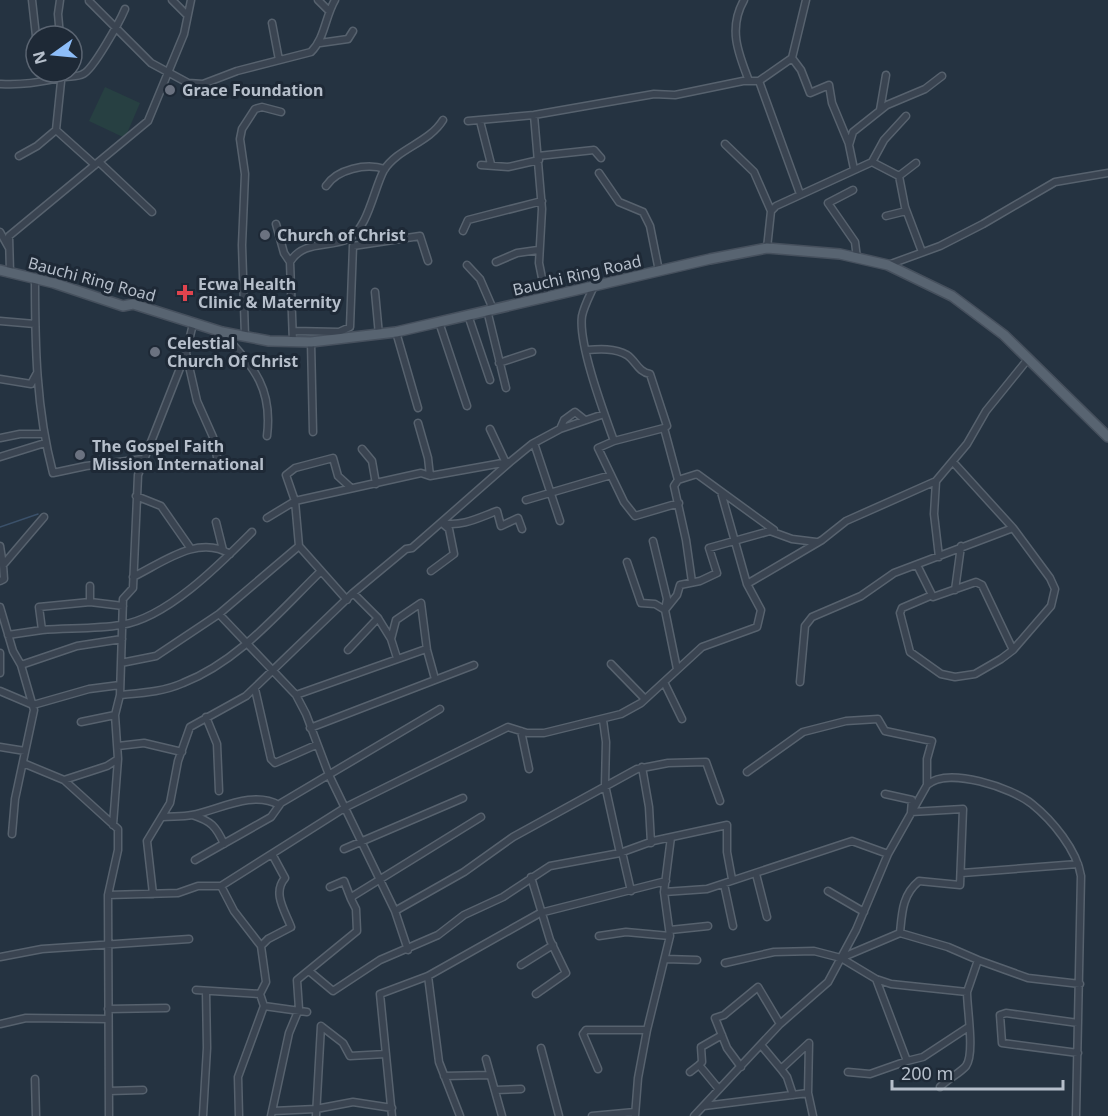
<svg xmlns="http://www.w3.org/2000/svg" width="1108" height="1116" font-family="'Noto Sans',sans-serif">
<rect width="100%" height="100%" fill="#253341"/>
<!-- green -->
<path fill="#274042" d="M105 87 140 103 125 138 89 121Z"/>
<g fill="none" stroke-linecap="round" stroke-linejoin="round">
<!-- stream -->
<path stroke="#3b516a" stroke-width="1.5" d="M0 527 38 514"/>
<!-- street casing -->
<g stroke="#57626e" stroke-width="9">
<path id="street" d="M32 0 36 36
M172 0 186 14
M318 0 329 11
M744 0C728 28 738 53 749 81
M89 1 151 63 188 83 203 84 237 71 311 52C325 38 325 17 335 0
M272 23 279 60
M60 36 58 14 60 0
M320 43 348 39 353 31
M792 58 801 70 810 93 829 85 832 103 849 144
M62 72 56 130 95 165
M759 81 800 194
M1 84C27 85 39 82 65 77 70 76 78 77 83 74 93 70 120 21 125 9
M880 110 886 75
M534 115 542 209 539 263 546 298
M468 121 534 115 654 94 675 95 743 81H759L792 58 806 0
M480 121 491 164
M725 144 754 172 771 211
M19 156 37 146 56 130
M538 156 594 150 601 158
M99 162 152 212
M872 162 899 176
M916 163 899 176 905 207 922 252
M481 165 508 167 539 160
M854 169 849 145 853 132 887 105 925 89 942 76
M599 173 619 202 643 212 650 226 659 271
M326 186C337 169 366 163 385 169
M853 190 828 203 855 242 857 258
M886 216 906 211
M276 224 284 253 290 262
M463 231 468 220 542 201
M0 232 9 248
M767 248 771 211 776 206 872 162 884 140 906 116
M496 262 517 253 538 250
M467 265 480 279 493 309
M888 265 940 246 983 224 1055 182 1108 173
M10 272 9 236 148 121 184 34 191 0
M35 279C35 344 36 409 53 473L86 466 143 459
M594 286C590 295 584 306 582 316 578 344 604 413 614 441L664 428 678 480
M375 292 379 335
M487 310 506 388
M468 315 490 380
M0 321 35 324
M439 322 467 406
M294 331 339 332 350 327 353 246 420 236 428 261
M222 332C253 367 273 387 267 436
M396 332 418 408
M245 336 242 245 245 174 240 139 242 129 255 109 262 107 281 112
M293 342 290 262C303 240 329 248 348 239 368 229 374 188 384 170 398 148 429 143 443 120
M311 342 313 432
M587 350C599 349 615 348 627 355 636 361 638 372 650 374L667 426 664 428
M186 353 197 401 213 437 218 462
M499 363 532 352
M0 379 31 384 37 373
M418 423 428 458 430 476
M490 429 506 463
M560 429 604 414
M0 438 20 434H44
M614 441 598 448 624 502 635 516 679 503
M534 443 560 521
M362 449 372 461 376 484
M0 457 45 443
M721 492 747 584
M136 496 161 506 191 549
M526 500 611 475
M267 518 295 501 286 475 295 468 333 458 338 476 350 487
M216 522 223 550
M442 523C462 527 478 518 497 511L501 526 518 518 522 529
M0 546 3 565
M939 557 934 514 936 481 967 444 986 411 1028 359
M627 562 641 603 655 604 665 610 667 599 653 541
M917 565 933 597 976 582 982 585 1013 650
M431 571 454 554 449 529 442 523
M133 577C162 563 198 534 230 554
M0 581 4 579 3 565 44 517
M692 582 686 540 674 486 678 480 697 474 774 530
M955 590 961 546
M930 596 902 608 900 613 910 652 941 674 955 677 975 674 1001 659 1013 650 1051 606 1055 589 1050 578 1013 528 953 462
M347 600 299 546 295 501 421 473 430 476 508 462
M90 602V586
M123 606 90 602 39 607 42 630C68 628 96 629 121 625 167 618 220 564 252 532
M0 607 13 651 21 665 34 710 15 799 12 834
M219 614 296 695 306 714 329 775 395 911 408 950
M378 618 391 639 397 658
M8 635 42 630
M391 639 396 620 421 603 427 650 435 679
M348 650 378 618 353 593
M121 663 156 656 219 614 299 546
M611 664 645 699
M21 665 77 646 122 639
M677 669 665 610 677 595 680 585 700 581 717 573 709 548 770 531 792 539 816 542
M0 673V653
M664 682 682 719
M800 682 805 626 812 617 861 596 894 573 1013 528
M255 689 271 759 275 763 316 745
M0 691 33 705 89 689 120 685
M120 695C141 693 163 692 183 683 239 661 279 612 321 571
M296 695 426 649
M206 717 217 744 219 791
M603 720 606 742 605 785 620 853
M81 722 115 715
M310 728 474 665
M521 731 529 769
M118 746 144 743 182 752
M0 747 25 751
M23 763 64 780 118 829V850L108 895 109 1116
M642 767 649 807 651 843
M747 772 803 732 846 721 878 719 885 731 932 741 927 759V785
M64 780 107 766 118 759 115 715 120 695 123 599 133 588 138 475 186 353 193 324
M885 794 912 800 911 812 963 809 960 885 919 881C902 895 902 913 900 933
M192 815C211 821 216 826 224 844
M163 817C172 816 182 817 192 815 219 810 252 790 279 805
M113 825 118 759
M344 849 463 798
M622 852 631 891
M195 860 271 817 281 803 440 709
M962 873 1078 864
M756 874 767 917
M531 877 550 940 566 973 536 994
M724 884 733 926
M221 886 234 911 261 946
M330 887 344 881 351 899
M828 891 864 912
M664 892 707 889 852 841 888 854
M153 894 147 841 170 803 178 761 190 727 246 696 353 593 406 549 412 548 510 462 532 444 560 429 564 420 575 412 585 420
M108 895 178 893 198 886H221L346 807 508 727 527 733H544L621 714 641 703 702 647 757 627 761 610 747 584 822 540 846 521 936 481
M395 911 464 872 513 837 637 769 668 763 706 762 720 801
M670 930 708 926
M599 936 626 932 670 936
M0 957 42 949 189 939
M841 958 900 933 948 947 978 960
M666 959 697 960
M725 963 774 952 814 951 841 958 876 979 891 984 967 992 978 960 1028 978 1080 984
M521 965 553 945
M309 971 333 991 380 960 438 935 464 915 503 897 550 866 620 853 653 841 727 825V852L732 879
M428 976 439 1062 460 1116
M876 979 907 1061 923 1057 967 1028
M196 990 260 994 264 1006 307 1012
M260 994 266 982 261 946 268 939 291 927C285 911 272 893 285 878L272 854
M108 1009 166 1008
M0 1024 26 1018 108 1019
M321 1026 343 1043 350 1056 386 1054
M761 1045 781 1069 809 1043
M541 1048 559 1116
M1078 1053 1002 1043 1000 1015 1006 1013 1078 1023
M486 1059 502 1116
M699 1065 702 1062 701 1047 722 1035
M741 1067 727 1048 715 1018 724 1015 758 987 780 1024
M598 1069 583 1034 586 1030H647
M781 1069 787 1077 793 1095
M690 1072 699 1065 718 1088
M848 1072 870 1074 907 1061
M444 1076 490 1075
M35 1079 36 1116
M940 1087C947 1080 961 1072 966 1066 975 1054 967 1009 967 992
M495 1090 521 1089
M109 1091 143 1090
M808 1093 809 1043
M704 1106 808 1093 813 1116
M273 1111 316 1109 353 1102 392 1108
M203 1116 207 1048 206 991
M239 1116 238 1077 264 1006
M271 1116 289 1033 299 1009 297 980 357 931 356 909 351 899 353 896 481 817
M316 1116 321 1026
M392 1116 380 994 428 976 540 913 666 881
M592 1116 635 1112
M635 1116 638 1078 647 1030 670 936 664 892 671 837
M694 1116 780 1024 828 982 856 930 888 854 927 785C948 766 1012 788 1032 804 1052 820 1077 850 1081 876L1076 1116"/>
</g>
<!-- primary casing -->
<g stroke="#46505d" stroke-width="12">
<path id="primary" d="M0 270 54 283 123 306 133 304 222 332 269 341 311 342 396 332 710 259 767 248 840 254 888 265 952 296 1004 335 1108 437"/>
</g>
<!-- street -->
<use href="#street" stroke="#3a4451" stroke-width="6"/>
<!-- primary -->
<use href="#primary" stroke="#586471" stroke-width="9"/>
</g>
<!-- markers -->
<g fill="#6b7280" stroke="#1e2936" stroke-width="2">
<circle cx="170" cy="90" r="6"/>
<circle cx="265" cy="235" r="6"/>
<circle cx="155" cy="352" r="6"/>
<circle cx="80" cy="455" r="6"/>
</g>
<path fill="#e0444e" stroke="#1e2936" stroke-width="2" d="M182 284h6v6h6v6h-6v6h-6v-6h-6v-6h6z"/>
<g text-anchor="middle" stroke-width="6" stroke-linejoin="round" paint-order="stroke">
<!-- poi labels -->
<g font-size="16" font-weight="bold" fill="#b6bfcb" stroke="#1e2936" text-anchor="start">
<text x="182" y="96">Grace Foundation</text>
<text x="277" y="241">Church of Christ</text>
<text x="198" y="290">Ecwa Health<tspan x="198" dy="18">Clinic &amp; Maternity</tspan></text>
<text x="167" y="349">Celestial<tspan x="167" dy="18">Church Of Christ</tspan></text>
<text x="92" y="452">The Gospel Faith<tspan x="92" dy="18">Mission International</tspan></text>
</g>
<!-- street labels -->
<g font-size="16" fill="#b6bfcb" stroke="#1e2936">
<text transform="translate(577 275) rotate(-13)" y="6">Bauchi Ring Road</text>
<text transform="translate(92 279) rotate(15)" y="6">Bauchi Ring Road</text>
</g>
</g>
<!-- north arrow -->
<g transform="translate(54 54) rotate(255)"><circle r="28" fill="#1e2936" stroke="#5b6572" stroke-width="1.5"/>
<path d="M0-4.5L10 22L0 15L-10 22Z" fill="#8dbdf9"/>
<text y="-9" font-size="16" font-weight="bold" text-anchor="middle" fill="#b6bfcb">N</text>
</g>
<!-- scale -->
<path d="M892 1080v9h171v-9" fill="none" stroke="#b6bfcb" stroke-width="3"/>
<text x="901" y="1080" font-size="18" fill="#b6bfcb" stroke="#1e2936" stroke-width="4.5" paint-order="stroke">200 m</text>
</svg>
